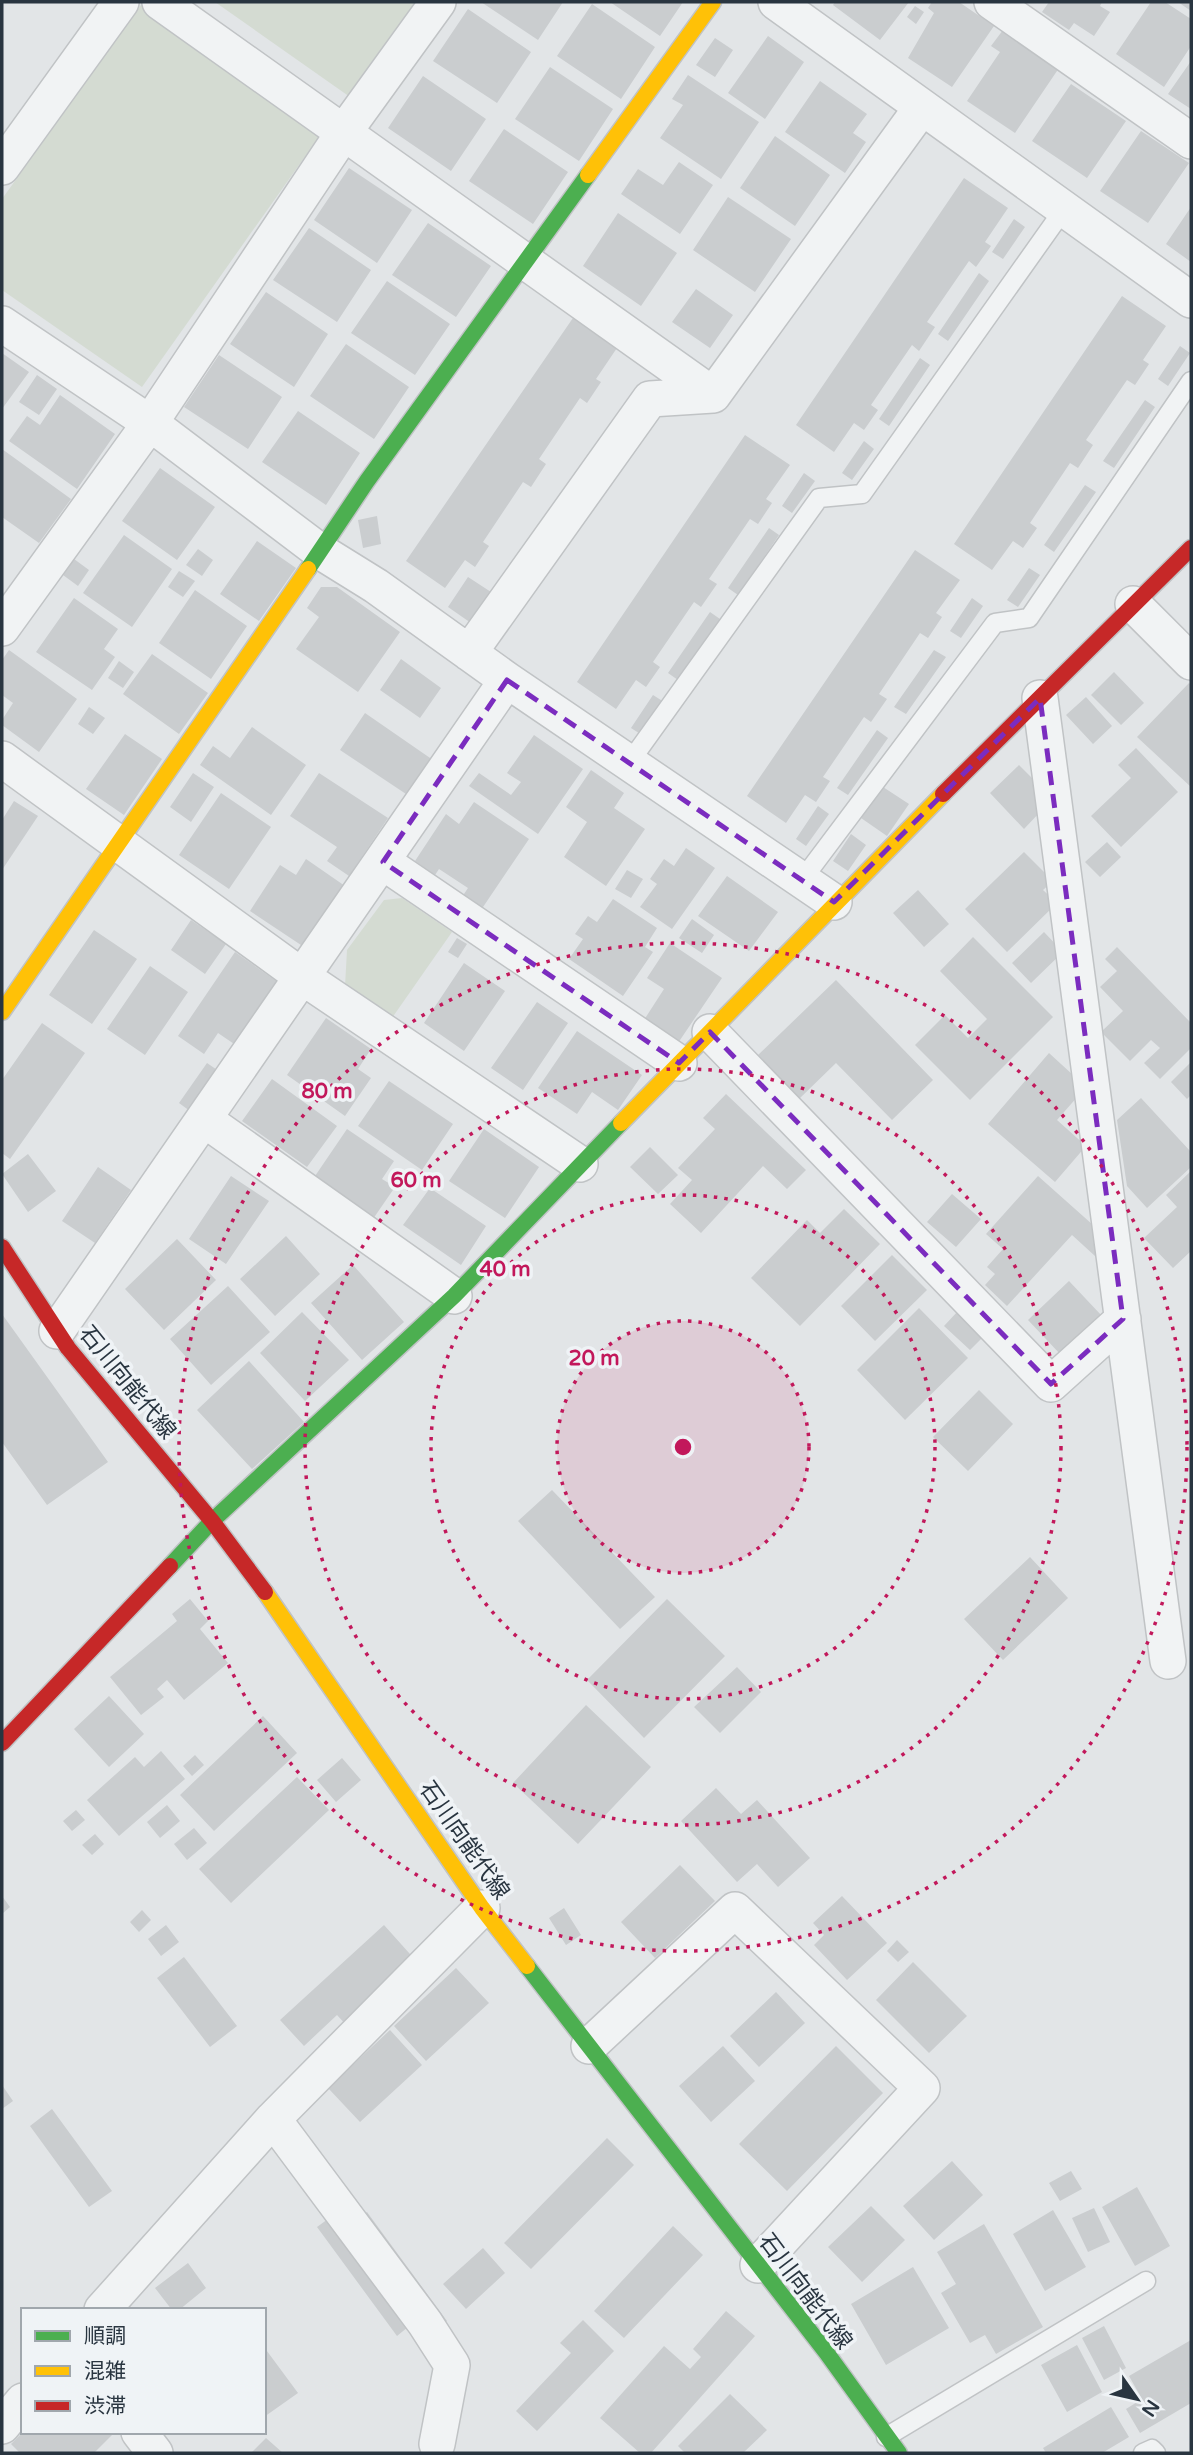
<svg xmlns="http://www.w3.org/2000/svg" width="1193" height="2455" font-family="'Varela Round','Noto Sans JP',sans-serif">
<rect width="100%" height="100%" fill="#e2e5e7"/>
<!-- green -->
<path fill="#d4dbd2" d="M215 2H417L350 97Z
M141 5 321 134 142 387 2 290V199Z
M402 898 452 932 392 1018 345 986 347 950 384 900Z"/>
<!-- building -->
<path fill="#cacdcf" d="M481 2H563L538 40Z
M610 2H683L660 36Z
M835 2H909L880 40 833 5Z
M932 2H959L994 26 952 87 908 58 934 13 928 8Z
M1049 2H1102L1100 6 1110 12 1094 36 1074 23 1069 30 1042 12Z
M1151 2H1165L1191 19V46L1164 87 1116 54Z
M1178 2H1191V11Z
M592 4 655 47 621 99 557 56Z
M915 6 924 12 916 24 907 17Z
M468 9 531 52 497 103 433 61Z
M1003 30 1059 68 1015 133 967 101 1000 52 991 46Z
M768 36 804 62 765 119 728 93Z
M715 38 733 50 715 77 696 65Z
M1191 61V109L1168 94Z
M550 67 613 109 579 161 515 119Z
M688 75 759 122 721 179 660 138 683 105 672 99Z
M423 76 486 119 451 171 388 128Z
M820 81 867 114 853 133 866 142 845 173 785 132Z
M1071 84 1126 121 1087 178 1032 141Z
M504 129 568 172 533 224 469 181Z
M1141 131 1189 163 1148 223 1100 191Z
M775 136 830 175 795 226 740 188Z
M679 162 713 185 680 234 621 194 638 169 663 185Z
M349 168 412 210 377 263 314 220Z
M964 178 1008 208 985 242 991 246 976 267 969 261 927 322 935 327 919 351 912 345 871 405 878 410 864 430 854 423 834 452 796 425Z
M728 197 791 239 755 292 693 250Z
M1191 207V262L1166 244Z
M618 213 677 253 641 306 583 266Z
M1014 219 1025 227 1003 259 992 252Z
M428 223 491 266 456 317 392 275Z
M309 228 371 270 337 322 273 280Z
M979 273 989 281 948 341 938 334Z
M387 281 450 324 415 375 351 333Z
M696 289 733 315 710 348 672 322Z
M266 292 328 334 294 387 230 344Z
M1122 296 1166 326 1143 360 1149 364 1135 385 1127 380 1086 440 1093 445 1078 468 1070 463 1030 523 1037 528 1023 548 1013 541 992 570 954 544Z
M575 315 619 345 596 379 601 382 587 403 580 398 539 459 546 464 531 487 523 482 483 542 489 546 475 567 465 560 445 588 406 561Z
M346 344 409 387 374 439 310 396Z
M1180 346 1190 353 1168 386 1158 379Z
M2 353 29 372 2 409Z
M219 355 282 397 248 449 184 407Z
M920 358 930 365 889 426 879 419Z
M37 375 57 389 39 415 19 402Z
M60 395 115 434 77 489 9 441 27 416 40 425Z
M1145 400 1155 407 1114 468 1103 461Z
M298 411 360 453 326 505 262 462Z
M745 435 790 465 766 499 772 503 758 524 750 519 709 579 717 584 701 607 694 602 653 662 660 667 646 687 636 680 616 709 577 682Z
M864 441 874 449 852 480 842 473Z
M2 449 71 499 39 543 2 517Z
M160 468 215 507 177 560 122 521Z
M804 473 815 481 792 513 782 506Z
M1085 485 1096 492 1054 552 1044 545Z
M377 516 381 544 363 548 358 520Z
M769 528 779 535 738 595 728 588Z
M124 535 172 569 132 627 83 593Z
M257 541 296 568 259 621 220 594Z
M198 549 213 560 202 576 186 565Z
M915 550 960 580 936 613 942 617 928 638 920 633 879 694 887 699 871 722 864 717 823 777 830 781 816 802 805 795 786 823 747 796Z
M74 559 89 570 78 586 63 575Z
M1029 568 1040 575 1018 607 1007 600Z
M179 571 195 581 183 597 168 587Z
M468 577 491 592 471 623 448 607Z
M321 587H337L400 632 358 692 296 649 319 617 307 608Z
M195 590 247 626 211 679 159 643Z
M74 598 118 629 104 649 115 657 92 690 36 652Z
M972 598 983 606 961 638 950 631Z
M710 612 720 619 678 680 668 673Z
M9 650 77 699 39 752 2 725V720L13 703 2 695V660Z
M934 650 946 657 906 714 894 707Z
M152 654 208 693 179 734 123 694Z
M401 659 441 688 420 718 380 690Z
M119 661 134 672 123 688 108 678Z
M1114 672 1144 703 1121 725 1091 695Z
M1189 683 1191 685V787L1137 737Z
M653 695 664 702 642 735 631 728Z
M1086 697 1112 726 1093 744 1066 715Z
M89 707 105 718 93 734 78 724Z
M365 713 433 760 409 796 340 750Z
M252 727 306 765 271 815 200 765 213 746 230 758Z
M877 730 888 738 848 795 837 788Z
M125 734 162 759 124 815 86 789Z
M534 735 583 769 538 834 469 786 479 773 511 795 521 782 507 773Z
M1136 748 1178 792 1121 847 1091 816 1131 778 1118 765Z
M1019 765 1034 780 1041 811 1024 829 990 793Z
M591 770 624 793 614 808 645 829 606 886 564 857 587 822 566 807Z
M193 773 214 787 191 822 170 807Z
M319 773 388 818 349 876 327 861 337 847 290 816Z
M883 787 909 804 887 836 861 818Z
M221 793 271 827 229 889 179 855Z
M14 801 38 816 2 870V820Z
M474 802 529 839 479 913 460 900 468 888 439 869 435 875 415 861 446 814 459 824Z
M818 806 829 814 806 846 796 839Z
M851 834 866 845 848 871 833 861Z
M1107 842 1121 857 1100 877 1085 862Z
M686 848 715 868 672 929 640 907 657 884 650 879 664 859 674 866Z
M1024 852 1053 881 1043 890 1057 903 1007 952 965 909Z
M306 859 345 886 304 947 250 911 280 865 296 875Z
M627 870 643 879 631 898 615 889Z
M727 876 778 912 749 951 698 916Z
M918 890 949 924 924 947 893 913Z
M613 899 657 928 645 947 653 952 623 996 569 959 583 939 575 934 588 916 597 922Z
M692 919 714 935 702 953 679 938Z
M191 920 226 944 205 974 171 950Z
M94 930 137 959 92 1024 49 995Z
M1044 932 1063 952 1031 983 1012 963Z
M973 937 1053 1017 970 1100 915 1045 945 1015 968 1038 987 1019 940 971Z
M457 938 467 944 458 958 448 952Z
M670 943 722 978 678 1043 644 1020 664 989 647 978Z
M1117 947 1191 1023V1048L1160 1079 1144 1063 1160 1048 1151 1040 1130 1061 1101 1032 1123 1011 1100 987 1117 971 1105 959Z
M235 952 276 981 275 998 240 1048 218 1033 204 1054 178 1036Z
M464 963 505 991 464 1051 424 1023Z
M150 966 188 992 145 1055 107 1029Z
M836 980 933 1080 892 1120 836 1063 799 1099 758 1055Z
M537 1002 568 1023 523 1090 491 1068Z
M326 1018 371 1049 358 1069 371 1078 345 1116 287 1075Z
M42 1023 85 1053 10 1159 2 1153V1080Z
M577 1031 642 1075 618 1110 592 1092 577 1114 538 1088Z
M1049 1053 1073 1075 1079 1095 1057 1120 1086 1146 1055 1182 988 1124Z
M1191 1062V1095L1187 1099 1171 1082Z
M207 1063 223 1074 194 1114 179 1103Z
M272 1079 337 1126 307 1167 242 1121Z
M389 1081 453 1124 422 1170 358 1126Z
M726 1094 806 1170 787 1189 763 1166 701 1233 670 1204 692 1180 678 1168 715 1129 703 1118Z
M1141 1098 1191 1152V1167L1147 1208 1127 1186 1117 1120Z
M347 1129 394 1161 382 1179 395 1187 373 1219 313 1179Z
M484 1129 539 1167 505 1218 449 1181Z
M650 1147 678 1175 658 1194 630 1167Z
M28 1154 56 1191 28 1212 2 1174Z
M98 1167 131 1190 95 1243 62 1221Z
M1191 1171V1251L1173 1268 1144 1238 1177 1207 1166 1195Z
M231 1176 269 1201 226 1264 189 1239Z
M1038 1176 1102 1233 1095 1256 1072 1235 1007 1306 985 1285 995 1274 987 1267 1003 1249 986 1234Z
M430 1188 486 1226 461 1265 403 1225Z
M952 1194 981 1219 956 1247 927 1222Z
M844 1209 880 1244 800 1326 751 1278 807 1220 820 1233Z
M286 1236 320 1274 275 1316 240 1279Z
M177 1239 216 1280 164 1330 125 1289Z
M892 1255 927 1290 875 1341 841 1306Z
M353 1265 404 1322 362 1360 311 1303Z
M1069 1281 1102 1316 1061 1355 1028 1320Z
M228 1286 270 1332 211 1385 170 1339Z
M919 1308 968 1358 905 1420 857 1370Z
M958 1311 984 1336 970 1350 944 1326Z
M302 1312 349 1360 305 1401 260 1353Z
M2 1314 108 1462 47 1505 2 1442Z
M249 1361 304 1422 252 1469 197 1410Z
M979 1390 1013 1424 968 1471 933 1437Z
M552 1490 655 1597 620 1629 518 1521Z
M1030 1557 1068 1598 1003 1660 964 1619Z
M190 1599 208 1621 200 1629 228 1663 184 1700 167 1680 157 1689 164 1697 141 1715 110 1677 177 1621 172 1614Z
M667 1599 725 1656 644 1738 587 1680Z
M737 1667 761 1692 720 1733 694 1707Z
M109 1696 144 1734 109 1767 74 1729Z
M586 1705 651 1767 578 1844 513 1783Z
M263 1716 297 1753 214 1831 180 1795Z
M161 1751 185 1779 119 1836 87 1800 135 1757 144 1767Z
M195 1755 204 1765 192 1776 183 1766Z
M342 1758 361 1780 336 1802 317 1780Z
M297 1777 329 1810 231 1903 199 1869Z
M716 1788 741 1814 757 1800 810 1858 778 1887 757 1864 737 1882 681 1821Z
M167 1805 180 1821 160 1838 147 1822Z
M76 1810 85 1820 72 1831 63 1821Z
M194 1828 207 1843 187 1860 174 1844Z
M95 1834 104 1844 92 1855 82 1845Z
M680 1865 715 1901 655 1958 621 1922Z
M2 1896 10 1907 2 1914Z
M842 1896 887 1943 847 1980 814 1945 824 1935 813 1923Z
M564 1908 581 1935 566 1945 549 1918Z
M142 1910 151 1920 139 1932 130 1922Z
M166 1925 179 1942 161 1956 148 1939Z
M384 1925 418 1963 348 2027 337 2015 304 2046 280 2020Z
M897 1940 909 1952 898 1962 887 1951Z
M184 1957 237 2026 210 2047 157 1978Z
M913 1962 967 2016 929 2053 876 2000Z
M456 1968 489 2003 426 2061 394 2026Z
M776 1992 805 2023 759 2067 730 2036Z
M390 2030 422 2065 360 2122 328 2088Z
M723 2046 755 2081 711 2122 679 2086Z
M836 2046 883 2093 787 2191 739 2144Z
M2 2085 13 2101 2 2109Z
M52 2109 112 2191 89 2207 30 2126Z
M607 2138 634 2165 531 2269 504 2243Z
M952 2161 983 2195 934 2240 903 2206Z
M1071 2171 1082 2189 1060 2201 1049 2183Z
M1137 2187 1170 2246 1135 2266 1102 2207Z
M871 2206 905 2240 862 2282 828 2247Z
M1094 2208 1110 2242 1088 2252 1072 2218Z
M1053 2210 1086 2267 1045 2291 1013 2234Z
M367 2212 447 2321 437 2329 356 2221Z
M328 2219 408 2327 397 2336 317 2227Z
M984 2224 1043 2327 996 2354 985 2335 970 2343 941 2293 956 2284 937 2252Z
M673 2226 703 2255 624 2338 594 2311Z
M483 2248 505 2273 466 2309 443 2284Z
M188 2263 206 2288 179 2310H172L155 2288Z
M913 2267 949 2328 886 2365 851 2304Z
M726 2311 755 2336 651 2453H640L600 2418 664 2346 690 2369 701 2357 693 2349Z
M583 2320 614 2351 537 2431 516 2411 571 2353 560 2343Z
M1104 2326 1126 2368 1104 2380 1082 2338Z
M1191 2340V2403L1140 2433 1126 2409 1142 2399 1129 2376Z
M1077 2345 1102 2392 1067 2412 1041 2365Z
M264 2347 298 2393 264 2417Z
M730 2394 767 2430 743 2453H685L678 2446Z
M1111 2407 1129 2437 1102 2453H1046L1043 2448Z
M23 2432H115L94 2453H20L11 2444Z
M266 2438 283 2453H251Z"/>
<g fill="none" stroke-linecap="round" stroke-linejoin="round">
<!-- lane casing -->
<g stroke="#c0c3c5" stroke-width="21">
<path id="lane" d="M629 763 819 498 862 494 1064 209
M802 880 995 623 1029 618 1191 381
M886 2437 1146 2281
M1143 2453 1152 2449 1156 2453"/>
</g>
<!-- street casing -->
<g stroke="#c0c3c5" stroke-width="38">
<path id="street" d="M160 2 713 395
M776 2 1191 300
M992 2 1191 141
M2 167 121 2
M2 324 150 423 318 550 376 586 507 680 834 902
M1133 604 1191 662
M2 628 150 423 344 132 438 2
M469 653 650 399 713 395 922 107
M1040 698 1168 1661
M2 759 304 978 580 1164
M383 862 679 1063
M710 1032 1051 1384 1123 1319
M205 1120 454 1296
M57 1331 507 680
M589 2046 735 1910 922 2088 758 2265
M273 2119 425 2323 452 2365 437 2444
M102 2310 273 2119 482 1908
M2 2426 23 2401
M139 2432 155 2453"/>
</g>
<!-- fast casing -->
<g stroke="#c0c3c5" stroke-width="19">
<path id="fast" d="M308 569 367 481 588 175
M170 1566 212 1521 454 1296 621 1123
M527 1966 826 2352 899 2453"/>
</g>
<!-- slow casing -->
<g stroke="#c0c3c5" stroke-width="19">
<path id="slow" d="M588 175 713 2
M2 1012 308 569
M621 1123 943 794
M265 1592 482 1908 527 1966"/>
</g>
<!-- jam casing -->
<g stroke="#c0c3c5" stroke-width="19">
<path id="jam" d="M943 794 1191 548
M2 1247 68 1348 212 1521 265 1592
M2 1743 170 1566"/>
</g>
<!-- lane -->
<use href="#lane" stroke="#f1f3f4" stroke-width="18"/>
<!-- street -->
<use href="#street" stroke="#f1f3f4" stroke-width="35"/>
<!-- fast -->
<use href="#fast" stroke="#4caf50" stroke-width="16"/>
<!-- slow -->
<use href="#slow" stroke="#ffc107" stroke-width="16"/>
<!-- jam -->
<use href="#jam" stroke="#c62828" stroke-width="16"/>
</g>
<!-- marked area -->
<path fill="none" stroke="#7b2cbf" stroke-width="5" stroke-dasharray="14 9" stroke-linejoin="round" d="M507 680 834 902 1040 698 1123 1319 1051 1384 710 1032 679 1063 383 862Z"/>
<!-- distance rings -->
<circle cx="683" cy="1447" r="126" fill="#c2185b" fill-opacity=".12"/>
<g fill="none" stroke="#c2185b" stroke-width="3.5" stroke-dasharray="3.5 7">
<circle cx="683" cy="1447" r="126"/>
<circle cx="683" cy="1447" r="252"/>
<circle cx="683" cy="1447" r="378"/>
<circle cx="683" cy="1447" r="504"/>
</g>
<g text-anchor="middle" stroke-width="7" stroke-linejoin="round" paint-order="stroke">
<!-- street labels -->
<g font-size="23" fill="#293540" stroke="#eff3f6">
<text transform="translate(128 1382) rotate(51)" y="8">石川向能代線</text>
<text transform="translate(465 1840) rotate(55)" y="8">石川向能代線</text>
<text transform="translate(806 2291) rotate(53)" y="8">石川向能代線</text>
</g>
</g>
<circle cx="683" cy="1447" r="10" fill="#c2185b" stroke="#eff3f6" stroke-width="3.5"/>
<g font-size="21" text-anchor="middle" font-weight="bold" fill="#c2185b" stroke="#eff3f6" stroke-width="7" stroke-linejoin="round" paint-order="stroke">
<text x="327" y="1098">80 m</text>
<text x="416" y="1187">60 m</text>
<text x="505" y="1276">40 m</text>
<text x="594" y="1365">20 m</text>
</g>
<!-- border -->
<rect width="1193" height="2455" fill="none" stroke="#293540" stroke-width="7"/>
<!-- legend -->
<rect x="21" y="2308" width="245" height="126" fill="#eff3f6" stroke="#a0a7ad" stroke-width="2"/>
<rect x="35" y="2331" width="35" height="10" fill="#4caf50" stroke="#a0a7ad" stroke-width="2"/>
<text x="84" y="2343" font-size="21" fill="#293540">順調</text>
<rect x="35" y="2366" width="35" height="10" fill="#ffc107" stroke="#a0a7ad" stroke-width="2"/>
<text x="84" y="2378" font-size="21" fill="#293540">混雑</text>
<rect x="35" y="2401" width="35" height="10" fill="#c62828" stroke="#a0a7ad" stroke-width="2"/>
<text x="84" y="2413" font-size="21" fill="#293540">渋滞</text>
<!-- north arrow -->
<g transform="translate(1137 2399) rotate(124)" stroke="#eff3f6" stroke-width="5" paint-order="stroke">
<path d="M0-5L12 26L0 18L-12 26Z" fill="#293540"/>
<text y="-10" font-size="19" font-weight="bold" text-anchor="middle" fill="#293540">N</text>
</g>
</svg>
